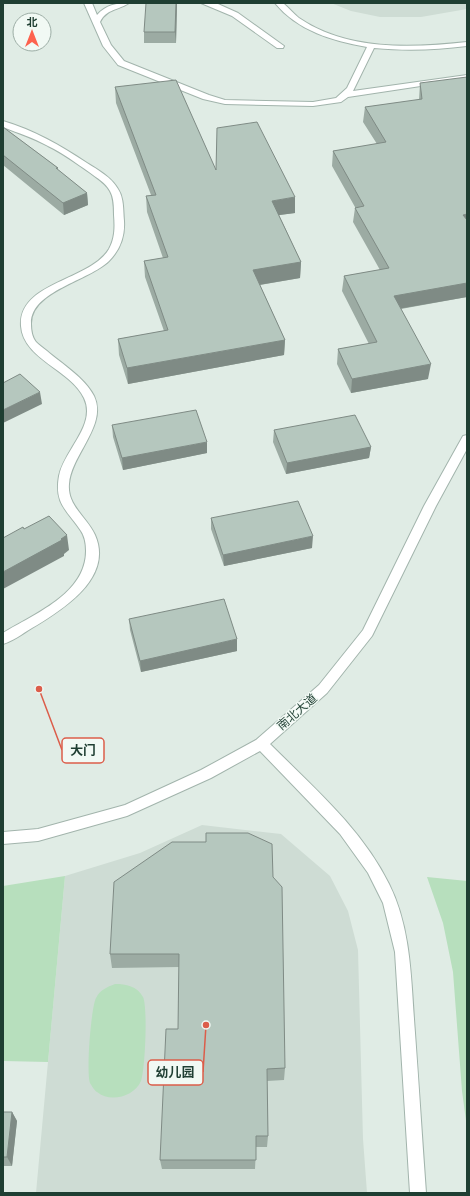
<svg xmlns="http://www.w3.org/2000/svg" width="470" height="1196" font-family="'Open Sans','Noto Sans SC',sans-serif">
<rect width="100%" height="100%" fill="#e0ece5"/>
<!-- built -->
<path fill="#cedcd4" d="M331 3H467V9L421 17H380L351 11Z
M202 825 281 834 330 876 348 911 358 950 363 1139 367 1193H36L65 876 140 853Z"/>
<!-- green -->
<path fill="#b7dfbd" d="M65 876 48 1062 3 1061V886Z
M427 877 467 881V1128L462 1091 453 972 443 923Z
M115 984C126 984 137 986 143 997 148 1007 145 1071 141 1081 134 1097 110 1103 97 1092 95 1091 91 1085 90 1083 86 1072 91 1008 96 998 100 990 107 987 115 984Z"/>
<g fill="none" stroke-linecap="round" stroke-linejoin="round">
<!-- minor casing -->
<g stroke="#a2b4ac" stroke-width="2">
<path id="minor" d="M84 3H92L97 15C106 5 116 3 129 3 119 10 106 9 100 22L111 45 124 61 209 95 225 100 313 102 336 98 347 88 367 47C333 41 298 31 275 3H283C289 8 294 14 299 18 347 51 412 48 467 42V46C436 50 406 51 374 48L353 91 467 75V79L348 97 341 102 313 106 225 104 203 99 118 65 103 46Z
M201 3 218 4 238 13 284 46 283 48H277L232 16Z
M3 121C34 130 61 146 87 163 98 170 111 177 118 189 124 198 123 210 124 221 125 236 120 250 109 261 89 281 30 291 31 324 31 330 32 337 36 342 39 345 43 348 47 351 62 364 85 378 94 396 108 425 71 455 69 484 67 506 87 517 95 535 114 578 62 610 32 628 22 634 13 641 3 644V633C34 614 86 594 86 551 86 544 85 537 81 531 67 510 54 504 59 476 64 450 97 425 84 398 71 370 23 359 21 326 18 282 90 281 109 249 115 238 115 227 114 215 114 207 114 198 110 191 106 183 97 178 89 172 76 163 63 153 48 146 34 138 18 133 3 127Z
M467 435V449L436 506 372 636 327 693 270 744C313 787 362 829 389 884 412 930 411 983 415 1033 419 1086 422 1140 426 1193H410L395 952 383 903 368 873 340 834 260 751 211 778 127 816 38 841 3 844V832L38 829 125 805 201 770 256 740 319 685 363 630 424 506 463 436Z"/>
</g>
<!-- minor -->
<use href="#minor" fill="#fff" fill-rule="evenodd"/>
</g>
<!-- wall -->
<path fill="#9caba3" d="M177 3 176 43H144V32Z
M420 83 467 297 401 309 428 379 351 393 337 364 338 349 369 344 342 291 344 276 380 270 353 222 355 208V207L332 166 333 151 377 144 363 122 365 107 419 100Z
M115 87 216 170 295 213 279 215 301 262 300 278 260 285 285 340 284 355 128 384 119 355 118 339 164 331 145 277 144 261 163 258 147 212 146 196 151 195 116 103Z
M3 127 58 168V170L87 193 88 205 64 215 3 165Z
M112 425 207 453 123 470 113 437Z
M274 430 371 447 369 458 286 474 273 442Z
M211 518 312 548 224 566 211 529Z
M129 619 237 651 141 672 130 630Z
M273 877 285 1068 284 1080 267 1081 268 1136 267 1147H256L255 1169H162L160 1160 178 1029 179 967 112 968 110 954Z
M3 1112H12L17 1121 12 1166H3Z"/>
<!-- shaded-wall -->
<path fill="#7f8b85" d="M176 3H177L176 43 175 32Z
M87 193 88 205 64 215 63 203Z
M295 197V213L272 216V201Z
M467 214V228L463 215Z
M301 262 300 278 253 286V270Z
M467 283V297L392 310 394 296Z
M285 340 284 355 128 384 127 368Z
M431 364 428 379 351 393 352 379Z
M40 392 42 404 3 423V410Z
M207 442V453L123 470 122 458Z
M371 447 369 458 286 474 287 463Z
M67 535 69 550 64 554V556L3 589V572Z
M313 536 312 548 224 566 223 555Z
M237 639V651L141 672 140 661Z
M12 1112 17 1121 12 1166 7 1157Z"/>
<!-- building -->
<path fill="#b5c7be" stroke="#7f8b85" d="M146 3H176L175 32H144Z
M467 77V214L463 215 467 220V283L394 296 431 364 352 379 338 349 377 342 344 276 389 268 355 208 364 206 333 151 386 142 365 107 422 99 420 83Z
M176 80 216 170 217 128 257 122 295 197 272 201 301 262 253 270 285 340 127 368 118 339 168 330 144 261 168 257 146 196 156 195 115 87Z
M3 127 58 168H56L87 193 63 203 3 155Z
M20 374 40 392 3 410V383Z
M196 410 207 442 122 458 112 425Z
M355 415 371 447 287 463 274 430Z
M298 501 313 536 223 555 211 518Z
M49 516 67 535 61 539 62 540 3 572V538L23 527 24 529Z
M224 599 237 639 140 661 129 619Z
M206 833H248L272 844 273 877 282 887 285 1068 267 1069 268 1136H256V1160H160L166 1029H178L179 954H110L114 882 172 842H206Z
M3 1112H12L7 1157H3Z"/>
<g text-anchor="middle" stroke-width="3" stroke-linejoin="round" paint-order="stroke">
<!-- street labels -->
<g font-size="12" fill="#1f3e32" stroke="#f1f9f4">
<text transform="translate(297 712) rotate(-41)" y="4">南北大道</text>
</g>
</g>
<!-- callouts -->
<path fill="none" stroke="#dc5d4a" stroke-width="1.5" d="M39 689L62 750M206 1025L203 1072"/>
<g fill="#dc5d4a" stroke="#f1f9f4" stroke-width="1.5">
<circle cx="39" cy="689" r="4"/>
<circle cx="206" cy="1025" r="4"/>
</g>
<g fill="#f1f9f4" stroke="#dc5d4a" stroke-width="1.5">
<rect x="62" y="738" width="42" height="25" rx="4"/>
<rect x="148" y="1060" width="55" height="25" rx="4"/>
</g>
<g font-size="13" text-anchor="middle" font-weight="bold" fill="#1f3e32">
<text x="83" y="755">大门</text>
<text x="175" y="1077">幼儿园</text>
</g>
<!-- border -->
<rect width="470" height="1196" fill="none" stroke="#1f3e32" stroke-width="8"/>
<!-- north arrow -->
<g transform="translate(32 32)"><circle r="19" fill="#f1f9f4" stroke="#9daea6"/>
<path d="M0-3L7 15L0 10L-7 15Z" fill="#fd624e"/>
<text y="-6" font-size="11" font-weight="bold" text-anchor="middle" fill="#1f3e32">北</text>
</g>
</svg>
